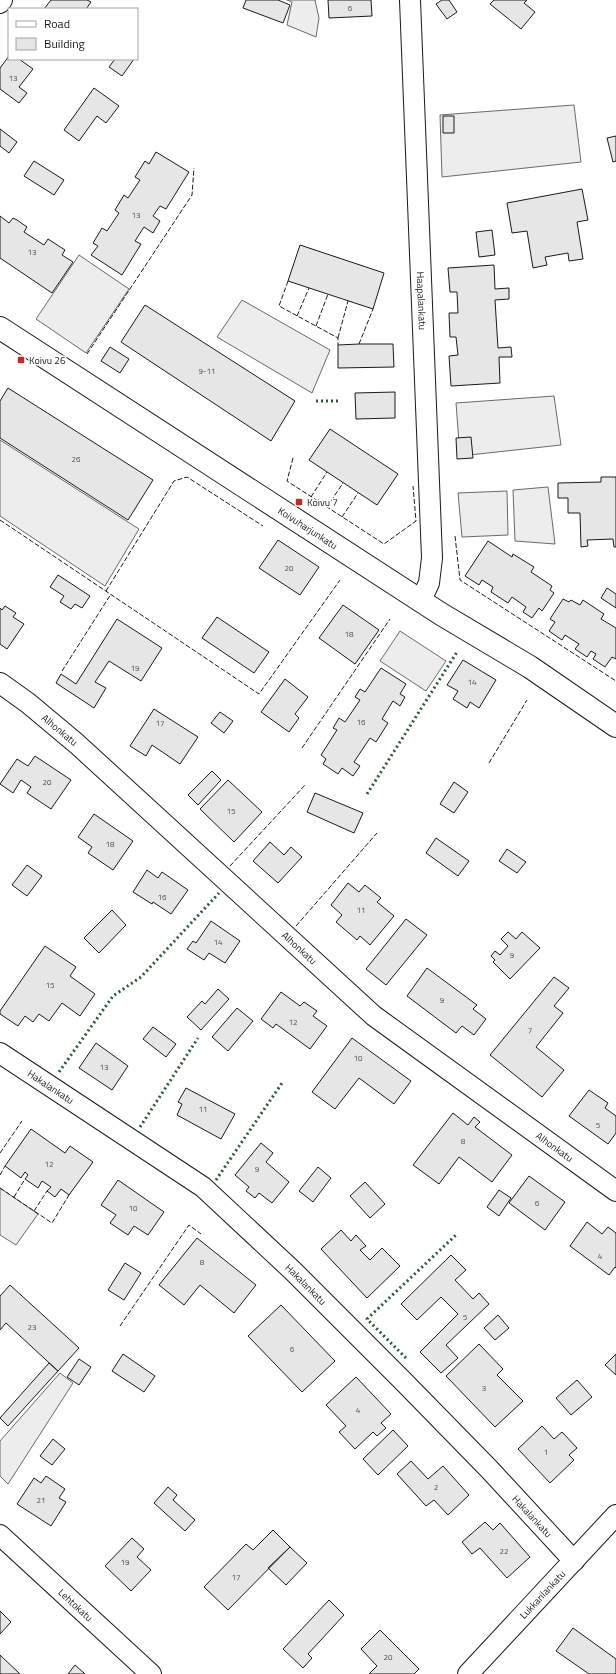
<svg xmlns="http://www.w3.org/2000/svg" width="616" height="1674" font-family="'Titillium Web',sans-serif">
<rect width="100%" height="100%" fill="#fff"/>
<!-- parking -->
<path fill="#ededed" stroke="#6a6a6a" d="M287 0H315L319 18 316 37 287 25 292 2Z
M574 105 581 162 442 177 440 115Z
M79 255 129 289 86 353 36 319Z
M242 300 330 350 312 393 217 337Z
M554 396 561 445 460 456 456 403Z
M0 440 139 529 105 586 0 516Z
M548 487 555 544 515 541 513 490Z
M507 491 508 535 462 537 458 493Z
M400 631 446 661 426 691 380 661Z
M0 1188 38 1214 16 1245 0 1235Z
M60 1373 73 1383 8 1484 0 1476V1441Z"/>
<!-- building -->
<path fill="#e6e6e6" stroke="#1a1a1a" d="M51 0H87L91 2 86 9H44Z
M246 0H278L290 5 283 23 243 8Z
M328 0H371L372 16 329 18Z
M442 0H449L457 12 447 19 436 4Z
M494 0H527L524 3 535 12 521 29 490 4Z
M9 56V59H19L33 69 19 87 27 93 19 103 0 89V68Z
M115 59H134L122 76 109 67Z
M94 88 119 106 106 123 97 116 79 141 64 130Z
M443 116H454V133H443Z
M0 129 17 142 9 153 0 146Z
M616 136V161L613 162 607 138Z
M156 152 189 172 166 209 160 206 153 216 160 221 153 233 144 227 135 241 141 244 122 275 91 255 98 246 93 243 102 228 107 231 119 213 115 210 124 195 128 198 140 180 135 177 145 161 149 164Z
M34 161 64 180 54 195 24 176Z
M582 189 588 220 577 222 583 259 569 261 568 253 545 257 547 265 533 268 527 231 512 233 507 203Z
M0 216 9 223 13 218 17 220 27 227 24 232 44 245 48 239 65 250 62 255 73 262 52 293 0 258Z
M492 230 495 255 479 257 476 232Z
M300 245 384 273 373 309 288 281Z
M494 265 495 289 509 288V299L495 300 498 348 511 347 512 357H499L500 383 451 386 449 356 458 355 456 337H450L449 313H458L457 292H450L448 268Z
M145 305 295 401 271 441 121 342Z
M359 344H393L394 367 338 368V345Z
M110 347 129 359 120 373 101 361Z
M8 388 153 480 128 520 0 438V401Z
M395 392V418L356 419 355 393Z
M330 429 398 474 377 505 309 460Z
M471 437 473 458 457 459 456 438Z
M601 477H616V547H614L613 539 587 540 588 546 581 547 580 513H568V498H558V483L601 482Z
M278 540 319 567 300 595 259 568Z
M488 541 512 557 513 554 534 567 531 572 552 586 550 590 554 593 542 611 539 608 532 618 523 612 526 607 512 597 508 603 491 592 493 587 482 580 479 585 465 576Z
M58 575 90 596 82 608 75 604 71 609 60 602 64 596 50 587Z
M607 588 616 594V608L601 598Z
M563 599 569 602 571 600 580 605 583 600 604 614 601 619 616 628V659L612 657 605 667 593 659 596 654 591 651 587 657 575 649 579 644 565 635 562 640 549 631 555 622 550 619Z
M343 605 379 630 355 664 319 638Z
M5 606 16 613 13 617 24 624 7 649 0 644V608L2 610Z
M217 617 269 652 254 673 202 638Z
M117 619 162 648 141 681 109 661 95 682 106 688 94 708 56 683 61 674 76 684Z
M463 660 496 680 479 708 470 702 467 708 453 699 458 691 447 685Z
M381 668 406 684 400 694 405 697 400 706 393 701 382 719 388 723 376 742 370 738 354 762 360 766 353 776 342 768 338 774 323 764 326 759 321 755 337 730 333 728 339 718 345 722 360 700 355 697 360 689 365 692Z
M285 679 308 697 295 714 299 718 289 732 261 712Z
M154 709 198 737 180 764 152 745 146 756 130 746Z
M220 712 233 721 224 733 211 723Z
M35 756 71 780 51 809 27 793 31 787 21 780 13 793 0 784 17 759 28 766Z
M212 771 221 780 198 805 188 795Z
M228 780 262 812 234 842 200 809Z
M454 782 468 792 454 813 440 804Z
M315 793 363 813 354 833 307 812Z
M94 814 133 841 113 870 88 853 92 847 78 837Z
M436 838 469 861 458 876 426 853Z
M270 842 284 855 291 847 302 857 278 883 253 861Z
M507 849 526 862 517 873 499 861Z
M27 865 42 876 27 896 12 885Z
M147 870 158 878 162 872 188 890 171 914 153 902 152 904 133 892Z
M348 883 359 892 365 885 381 898 377 902 394 916 370 945 360 936 357 940 336 922 342 915 331 905Z
M112 910 126 925 99 953 84 938Z
M406 919 427 935 386 985 366 969Z
M211 921 240 941 225 963 209 953 204 960 187 949 193 941 196 943Z
M508 932 516 939 522 932 540 948 510 979 493 962 495 960 491 956 495 951 500 955 508 946 501 939Z
M45 946 76 967 70 976 95 994 80 1016 62 1003 49 1021 39 1014 33 1022 25 1016 18 1026 0 1014V1011Z
M427 968 477 1005 473 1009 486 1019 474 1035 462 1026 456 1033 407 996Z
M554 977 569 988 554 1006 563 1013 536 1047 564 1070 542 1097 490 1055Z
M218 989 229 999 201 1030 187 1017 202 1001 205 1004Z
M281 992 300 1006 304 1002 317 1011 313 1016 327 1026 310 1049 276 1024 273 1028 261 1019Z
M237 1008 253 1021 228 1051 212 1037Z
M153 1027 176 1044 166 1057 143 1039Z
M352 1038 411 1081 394 1104 359 1078 335 1109 312 1092Z
M96 1043 128 1066 112 1090 79 1068Z
M186 1088 235 1114 221 1139 177 1115 182 1104 178 1102Z
M589 1090 608 1103 605 1108 616 1116V1133L608 1144 569 1116Z
M453 1113 468 1125 474 1117 480 1122 475 1127 512 1155 492 1182 459 1157 439 1184 413 1165Z
M31 1129 65 1153 70 1146 93 1162 69 1195 61 1189 55 1197 47 1191 51 1187 42 1181 38 1188 25 1179 28 1175 25 1172 21 1178 5 1166Z
M261 1143 273 1153 266 1162 289 1182 272 1203 259 1193 255 1198 246 1191 249 1187 235 1175Z
M318 1167 331 1178 313 1202 299 1191Z
M529 1176 565 1202 545 1230 509 1203Z
M118 1180 164 1212 148 1235 134 1226 128 1235 110 1223 116 1215 101 1205Z
M365 1182 385 1204 370 1218 350 1196Z
M499 1190 511 1198 499 1216 487 1207Z
M587 1222 602 1234 608 1227 616 1233V1268L615 1267 609 1275 570 1246Z
M341 1230 351 1241 356 1235 366 1246 360 1250 370 1260 382 1248 400 1266 367 1298 321 1249Z
M197 1238 256 1285 234 1313 200 1285 184 1305 159 1285Z
M451 1255 466 1270 455 1280 473 1299 479 1293 489 1304 446 1345 458 1358 441 1373 420 1352 458 1314 441 1297 417 1320 401 1304Z
M125 1263 141 1273 124 1300 108 1290Z
M10 1285 79 1348 58 1371 6 1323 0 1330V1296Z
M281 1305 335 1361 302 1392 248 1336Z
M498 1315 509 1328 495 1340 484 1328Z
M479 1344 503 1369 497 1375 523 1401 495 1427 446 1376Z
M123 1354 155 1376 144 1392 112 1371Z
M616 1354V1375L605 1365Z
M79 1359 91 1367 79 1385 67 1377Z
M49 1363 58 1371 8 1426 0 1418Z
M356 1377 391 1414 381 1423 386 1428 377 1436 373 1432 355 1449 339 1432 346 1426 326 1405Z
M577 1380 592 1397 571 1415 556 1398Z
M542 1426 554 1439 562 1432 577 1448 569 1455 574 1460 550 1483 518 1449Z
M393 1430 408 1446 378 1475 363 1459Z
M53 1439 65 1449 52 1465 40 1456Z
M411 1461 428 1479 443 1466 469 1495 448 1515 434 1500 426 1506 397 1474Z
M46 1476 65 1489 59 1498 66 1502 51 1526 17 1504 34 1478 41 1483Z
M168 1487 177 1495 173 1500 195 1520 185 1531 154 1503Z
M485 1522 493 1530 500 1523 530 1557 507 1578 480 1548 472 1554 462 1542Z
M273 1530 290 1547 228 1610 204 1587 246 1544 253 1550Z
M132 1538 144 1549 137 1557 151 1570 131 1591 105 1566Z
M290 1547 307 1563 286 1585 268 1568Z
M329 1600 344 1615 308 1654 312 1658 303 1668 283 1649Z
M0 1611 11 1622 0 1634Z
M573 1628 616 1659V1674H589L556 1651Z
M380 1630 419 1669 414 1674H369L377 1666 361 1649Z
M0 1655 20 1674H0Z
M75 1665 85 1674H68Z"/>
<g fill="none" stroke-linecap="round" stroke-linejoin="round">
<!-- minor casing -->
<g stroke="#1a1a1a" stroke-width="22">
<g id="minor">
<path id="s1" d="M410 0 432 558 429 583 421 600"/>
<path d="M0 3 2 0"/>
<path id="s2" d="M0 683 28 703 77 744 374 1016 616 1191"/>
<path id="s3" d="M0 1053 203 1187 292 1270 404 1382 490 1470 574 1561"/>
<path id="s4" d="M0 1535 151 1674"/>
<path id="s5" d="M468 1674 616 1515"/>
</g>
</g>
<!-- tertiary casing -->
<g stroke="#1a1a1a" stroke-width="24">
<g id="tertiary">
<path id="s6" d="M0 328 441 614 530 667 616 726"/>
</g>
</g>
<!-- minor -->
<use href="#minor" stroke="#fff" stroke-width="20"/>
<!-- tertiary -->
<use href="#tertiary" stroke="#fff" stroke-width="22"/>
<!-- hedge -->
<path stroke="#2b5a34" stroke-width="3" stroke-dasharray="2 3" stroke-linecap="butt" d="M316 401H339
M367 794 457 652
M59 1072 113 996 141 977 219 893
M140 1127 198 1038
M216 1180 282 1083
M406 1358 367 1319 457 1234"/>
<!-- fence -->
<path stroke="#1a1a1a" stroke-width="1" stroke-dasharray="5 2" stroke-linecap="butt" d="M288 281 279 306 338 338V345
M297 316 309 288
M316 326 328 294
M338 338 348 301
M359 344 373 309
M87 354 192 195 194 168
M293 458 287 481 384 544 416 521 413 486
M311 497 327 472
M327 507 343 483
M342 517 358 493
M0 520 259 694 340 580
M455 536 460 580 616 681
M106 591 174 481 187 477 263 526
M62 671 111 594
M302 748 390 619
M489 763 527 700
M230 866 306 784
M296 926 377 833
M0 1153 22 1121
M0 1175 5 1166
M0 1188 52 1223 69 1195
M14 1197 25 1179
M34 1211 47 1191
M120 1326 189 1225 201 1234"/>
</g>
<!-- markers -->
<g fill="#c62828" stroke="#fff" stroke-width="1.5">
<rect x="17" y="356" width="8" height="8" rx="2"/>
<rect x="295" y="498" width="8" height="8" rx="2"/>
</g>
<g text-anchor="middle" stroke-width="3" stroke-linejoin="round" paint-order="stroke">
<!-- number labels -->
<g font-size="8" fill="#4d4d4d">
<text x="350" y="11">6</text>
<text x="13" y="81">13</text>
<text x="136" y="218">13</text>
<text x="32" y="255">13</text>
<text x="207" y="374">9-11</text>
<text x="76" y="462">26</text>
<text x="289" y="571">20</text>
<text x="349" y="637">18</text>
<text x="135" y="671">19</text>
<text x="472" y="685">14</text>
<text x="361" y="725">16</text>
<text x="160" y="726">17</text>
<text x="47" y="785">20</text>
<text x="231" y="814">15</text>
<text x="110" y="847">18</text>
<text x="162" y="900">16</text>
<text x="361" y="913">11</text>
<text x="218" y="945">14</text>
<text x="512" y="958">9</text>
<text x="50" y="988">15</text>
<text x="442" y="1003">9</text>
<text x="293" y="1025">12</text>
<text x="530" y="1033">7</text>
<text x="358" y="1061">10</text>
<text x="104" y="1070">13</text>
<text x="203" y="1112">11</text>
<text x="598" y="1128">5</text>
<text x="463" y="1144">8</text>
<text x="49" y="1167">12</text>
<text x="257" y="1172">9</text>
<text x="537" y="1206">6</text>
<text x="133" y="1211">10</text>
<text x="600" y="1259">4</text>
<text x="202" y="1265">8</text>
<text x="465" y="1320">5</text>
<text x="32" y="1330">23</text>
<text x="292" y="1352">6</text>
<text x="484" y="1391">3</text>
<text x="358" y="1413">4</text>
<text x="546" y="1455">1</text>
<text x="436" y="1490">2</text>
<text x="41" y="1503">21</text>
<text x="504" y="1554">22</text>
<text x="125" y="1565">19</text>
<text x="236" y="1580">17</text>
<text x="388" y="1660">20</text>
</g>
<!-- street labels -->
<g font-size="10" fill="#1a1a1a" stroke="#fff">
<text dy="4" stroke="none"><textPath href="#s1" startOffset="301">Haapalankatu</textPath></text>
<text dy="4" stroke="none"><textPath href="#s6" startOffset="367">Koivuharjunkatu</textPath></text>
<text dy="4" stroke="none"><textPath href="#s2" startOffset="76">Alhonkatu</textPath></text>
<text dy="4" stroke="none"><textPath href="#s2" startOffset="400">Alhonkatu</textPath></text>
<text dy="4" stroke="none"><textPath href="#s3" startOffset="61">Hakalankatu</textPath></text>
<text dy="4" stroke="none"><textPath href="#s2" startOffset="724">Alhonkatu</textPath></text>
<text dy="4" stroke="none"><textPath href="#s3" startOffset="385">Hakalankatu</textPath></text>
<text dy="4" stroke="none"><textPath href="#s3" startOffset="709">Hakalankatu</textPath></text>
<text dy="4" stroke="none"><textPath href="#s5" startOffset="109">Lukkarilankatu</textPath></text>
<text dy="4" stroke="none"><textPath href="#s4" startOffset="103">Lehtokatu</textPath></text>
</g>
<!-- poi labels -->
<g font-size="10" fill="#1a1a1a" stroke="#fff" text-anchor="start">
<text x="29" y="364">Koivu 26</text>
<text x="307" y="506">Koivu 7</text>
</g>
</g>
<!-- legend -->
<rect x="8" y="8" width="130" height="52" fill="#ffffff" stroke="#a3a3a3"/>
<rect x="16" y="21" width="20" height="6" fill="#ffffff" stroke="#a3a3a3"/>
<text x="44" y="28" font-size="12" fill="#1a1a1a">Road</text>
<rect x="16" y="38" width="20" height="12" fill="#e6e6e6" stroke="#a3a3a3"/>
<text x="44" y="48" font-size="12" fill="#1a1a1a">Building</text>
</svg>
